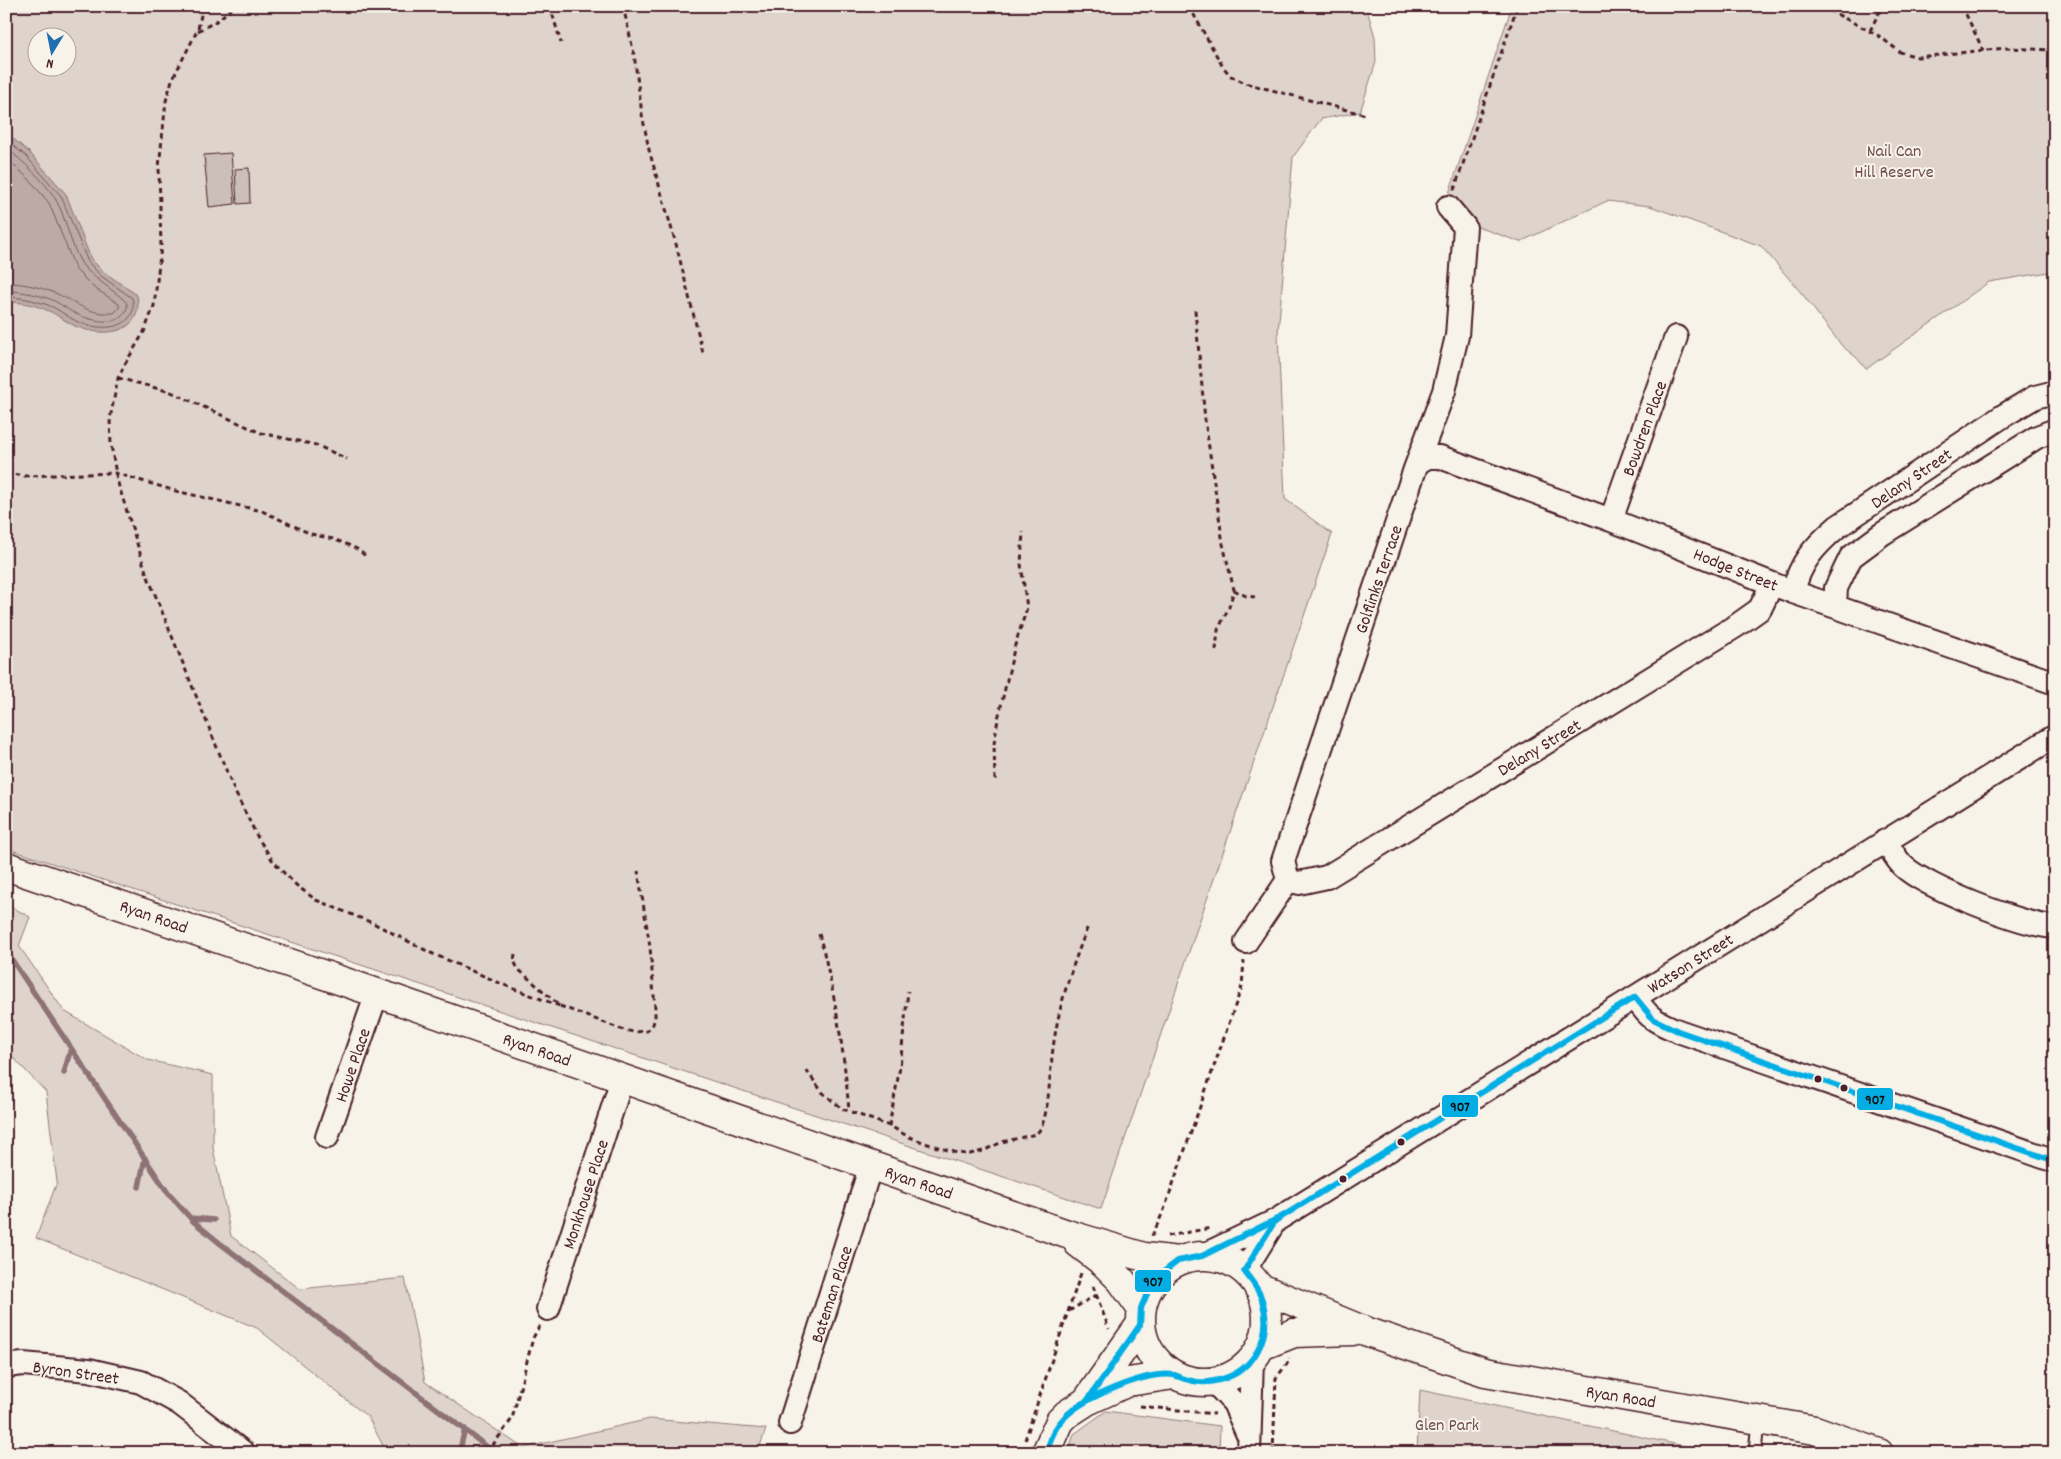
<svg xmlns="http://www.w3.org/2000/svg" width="2061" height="1459" font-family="Dekko,sans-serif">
<rect width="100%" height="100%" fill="#f7f3e8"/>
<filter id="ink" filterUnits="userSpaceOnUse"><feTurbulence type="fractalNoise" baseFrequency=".02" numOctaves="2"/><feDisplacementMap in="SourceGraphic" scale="10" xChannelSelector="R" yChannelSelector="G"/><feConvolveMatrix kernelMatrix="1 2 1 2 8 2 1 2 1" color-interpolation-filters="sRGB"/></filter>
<g filter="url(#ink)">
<!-- green -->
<path fill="#ded4cc" stroke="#947a7c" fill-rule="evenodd" d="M6 6H1366L1375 37 1376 62 1360 112 1321 119 1293 157 1278 333 1285 499 1332 534 1101 1209 6 848ZM38 38H68V68H38Z
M1512 6H2055V271L1989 282 1866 369 1857 358 1842 346 1803 295 1761 246 1650 206 1607 201 1520 242 1442 214Z
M6 904 30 917 19 946 64 1011 148 1060 213 1075V1148L231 1236 300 1289 405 1278 425 1382 523 1448 650 1419 766 1429 759 1449 751 1453H387L368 1417 257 1328 36 1238 57 1182 46 1092 6 1050Z
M1420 1390 1717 1453H1417Z
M1106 1411 1220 1426 1219 1453H1068L1074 1434Z"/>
<!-- water -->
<path fill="#bcaaa7" stroke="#8e7275" d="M6 128 10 136 29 152 66 194 91 259 104 272 137 295C145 335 102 338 75 326 64 321 56 313 44 309 32 304 20 302 6 302Z"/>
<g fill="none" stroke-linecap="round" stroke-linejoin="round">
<!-- shore -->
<path stroke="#78575d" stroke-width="1" d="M6 140 26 156 61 196 88 262 101 276 132 298C134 305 134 313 128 319 117 331 92 328 78 322 67 317 59 309 48 305 34 300 20 297 6 297
M6 148C23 161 46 182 56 200 67 220 70 245 82 264 89 276 126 298 127 304 128 308 125 314 121 317 112 325 91 320 81 316 69 312 60 302 47 298 34 294 21 291 6 291
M6 158 29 179 49 203 76 270 93 287 119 304V308L114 313C85 315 77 301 52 292 37 286 22 283 6 283"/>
<!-- stream -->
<path stroke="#8e7275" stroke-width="5.5" d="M6 951 168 1193 193 1221 221 1244 495 1453
M64 1073 71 1048
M139 1187 145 1158
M191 1218 214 1220
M459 1453 465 1429"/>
</g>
<!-- building -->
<path fill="#ccbfb9" stroke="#4a1f2b" d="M231 153 235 204 209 207 204 155Z
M249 168 250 203 237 204 235 169Z"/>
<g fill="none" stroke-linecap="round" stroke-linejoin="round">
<!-- lane casing -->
<g stroke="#4a1f2b" stroke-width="15">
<path id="lane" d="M1755 1453 1758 1420"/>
</g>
<!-- street casing -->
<g stroke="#4a1f2b" stroke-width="26">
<path id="street" d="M1419 462 1428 457H1440L1611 520 1793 592 2055 683
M1611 520 1676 337
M1793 592C1800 562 1815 546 1837 527L2003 416 2035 397 2055 392
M1835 606 1836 588 1851 557 1882 534 2037 437 2055 430
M1885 841C1891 849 1896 859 1903 866 1925 887 2024 926 2055 927
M1288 880 1299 883 1327 877 1736 626 1760 609 1772 584
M1246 942 1288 880 1283 861 1415 469 1444 391 1457 336 1465 227 1448 207
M1635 997C1648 1018 1656 1022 1678 1031L2055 1161
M327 1137 377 993
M1202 1256 1275 1221 2055 736
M1244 1271 1275 1221
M548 1309 622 1079
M6 1366 23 1364 89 1370 141 1382 179 1403 244 1453
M1214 1382 1234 1403 1247 1433
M790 1423 871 1165
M1249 1453 1252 1359"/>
</g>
<!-- secondary casing -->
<g stroke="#4a1f2b" stroke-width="31">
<path id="secondary" d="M6 866 377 993 1067 1234 1144 1257 1178 1261
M1078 1243 1104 1263 1121 1280 1141 1308
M1141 1319a63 63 0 1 1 126 0a63 63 0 1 1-126 0Z
M1258 1287 1365 1331 1485 1372 1815 1430 1879 1453
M1261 1346 1294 1333 1353 1331
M1088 1399 1140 1325
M1046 1453 1060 1421 1067 1414 1087 1401 1128 1382 1174 1375"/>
</g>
<!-- path -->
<path stroke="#4a1f2b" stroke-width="3" stroke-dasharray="5 4" stroke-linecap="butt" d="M203 6 198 29 172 80 166 101 159 167 161 247 154 306 144 332 125 364 118 378 110 419 111 445 117 480 146 572 235 792 258 838 273 861 284 873 296 885 316 900 375 924 431 953 509 987 560 1006
M550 6 561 43
M623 6 634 54 642 114 649 150 676 244 703 353
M1189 6 1223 67 1231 76 1245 83 1366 115
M1821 6 1879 36 1900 52 1918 57 2006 48 2055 50
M1962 6 1983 50
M198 31 215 22 235 6
M1870 31 1881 8 1884 6
M1454 190 1516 10 1514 6
M1195 310 1205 420 1223 544 1234 590 1229 607 1218 630 1216 650
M118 378 171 392 261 433 316 445 347 459
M6 473 24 476 115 473 176 491 262 511 311 534 333 539 346 544 357 549 367 557
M1234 590 1246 596 1255 597
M995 780 994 744 998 719 1015 645 1027 608 1021 564 1023 532
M819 934C835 992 844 1051 849 1111
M515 954 514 961 518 969 560 1006 621 1029 633 1032 647 1031 652 1026 655 1019V1008L650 947 638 871
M806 1070 823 1093 843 1109 892 1127 907 1136 928 1144 957 1153 970 1154 983 1151 1002 1142 1036 1134C1048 1125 1049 1083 1051 1068 1055 1015 1069 975 1088 926
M889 1126 900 1067 908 991
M1152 1236 1164 1210 1242 986 1244 961
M1168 1236 1211 1228
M1093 1286 1109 1329
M1069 1311 1096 1295
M1140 1406 1215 1414
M1025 1440 1081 1273
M487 1453 512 1419 533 1338 540 1325
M1273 1453 1276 1378 1287 1364 1289 1358"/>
<!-- lane -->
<use href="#lane" stroke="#f7f3e8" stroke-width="11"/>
<!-- street -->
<use href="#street" stroke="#f7f3e8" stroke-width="22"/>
<!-- secondary -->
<use href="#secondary" stroke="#f7f3e8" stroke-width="28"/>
<!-- bus-1 casing -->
<g stroke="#f7f3e8" stroke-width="10">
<path id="bus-1" d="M1635 997 1653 1019 1678 1031 2055 1161
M1080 1405 1087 1401 1140 1325 1141 1308 1153 1280 1178 1261 1202 1256 1283 1216
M1046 1453C1050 1441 1054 1428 1063 1419 1082 1398 1146 1371 1174 1375 1178 1376 1181 1378 1185 1379 1196 1383 1208 1383 1219 1380 1255 1371 1273 1335 1262 1300 1259 1289 1251 1280 1244 1271L1275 1221 1635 997"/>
</g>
<!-- bus-1 -->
<use href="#bus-1" stroke="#04aee5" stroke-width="6"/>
</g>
</g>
<!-- markers -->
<g fill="#4a1f2b" stroke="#f7f3e8" stroke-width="2">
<circle cx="1818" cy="1079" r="4.5"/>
<circle cx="1844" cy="1088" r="4.5"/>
<circle cx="1401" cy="1142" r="4.5"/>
<circle cx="1343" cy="1179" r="4.5"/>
</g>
<g text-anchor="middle" stroke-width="4" stroke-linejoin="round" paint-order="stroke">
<!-- park labels -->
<g font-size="18" fill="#6f4c53" stroke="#f7f3e8">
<text x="1894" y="156">Nail Can<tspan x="1894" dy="21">Hill Reserve</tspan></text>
<text x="1447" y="1430">Glen Park</text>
</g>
<!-- street labels -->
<g font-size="18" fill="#4a1f2b" stroke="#f7f3e8">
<text transform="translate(1644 428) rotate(-70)" y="6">Bowdren Place</text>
<text transform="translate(1911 478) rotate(-34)" y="6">Delany Street</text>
<text transform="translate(1736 569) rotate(22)" y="6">Hodge Street</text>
<text transform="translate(1378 579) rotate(-71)" y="6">Golflinks Terrace</text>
<text transform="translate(1539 747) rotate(-31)" y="6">Delany Street</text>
<text transform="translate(154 916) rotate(19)" y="6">Ryan Road</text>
<text transform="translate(1690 963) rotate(-32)" y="6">Watson Street</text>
<text transform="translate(537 1049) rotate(19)" y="6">Ryan Road</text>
<text transform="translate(352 1065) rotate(-71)" y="6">Howe Place</text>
<text transform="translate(919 1182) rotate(19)" y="6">Ryan Road</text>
<text transform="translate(585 1194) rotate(-72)" y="6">Monkhouse Place</text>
<text transform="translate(831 1294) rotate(-72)" y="6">Bateman Place</text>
<text transform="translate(76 1372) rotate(8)" y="6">Byron Street</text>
<text transform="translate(1621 1396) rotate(9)" y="6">Ryan Road</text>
</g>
</g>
<g stroke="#f7f3e8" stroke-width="2">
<rect x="1856" y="1087" width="38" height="24" rx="5" fill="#04aee5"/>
<rect x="1441" y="1094" width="38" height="24" rx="5" fill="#04aee5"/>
<rect x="1134" y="1269" width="38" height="24" rx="5" fill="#04aee5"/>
</g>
<g font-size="14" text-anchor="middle" font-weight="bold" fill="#111">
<text x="1875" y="1104">907</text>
<text x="1460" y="1111">907</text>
<text x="1153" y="1286">907</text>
</g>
<!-- margin -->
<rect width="2061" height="1459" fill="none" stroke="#f7f3e8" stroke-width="25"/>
<rect x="12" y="12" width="2036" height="1434" fill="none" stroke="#4a1f2b" stroke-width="2" filter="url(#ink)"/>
<!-- north arrow -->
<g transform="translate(52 52) rotate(190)"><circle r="24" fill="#f7f3e8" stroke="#b29e9c"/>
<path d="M0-4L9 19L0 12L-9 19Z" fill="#1f6fb2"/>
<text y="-8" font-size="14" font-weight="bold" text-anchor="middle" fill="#4a1f2b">N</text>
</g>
</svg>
